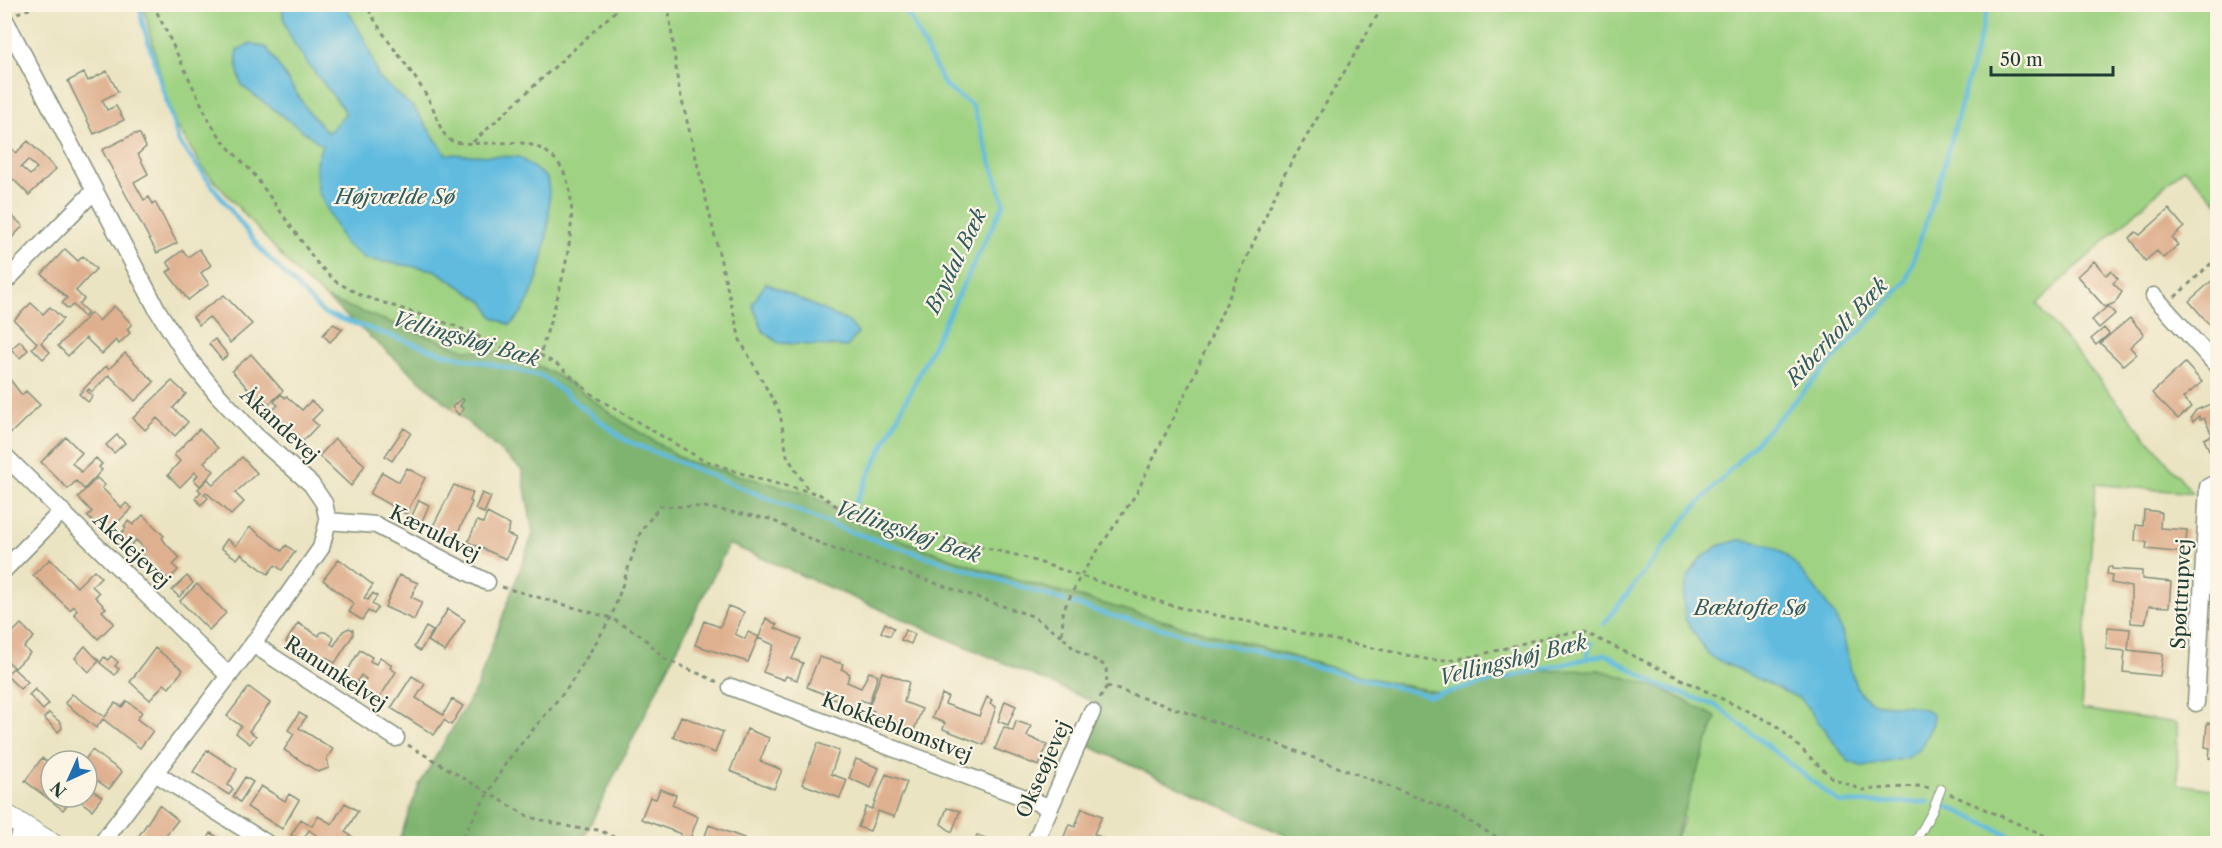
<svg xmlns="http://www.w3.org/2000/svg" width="2222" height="848" font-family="'Libre Caslon Text',serif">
<rect width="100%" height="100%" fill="#fcf5e5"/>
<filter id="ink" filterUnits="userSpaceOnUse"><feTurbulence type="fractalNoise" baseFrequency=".0167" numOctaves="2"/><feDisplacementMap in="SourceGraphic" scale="12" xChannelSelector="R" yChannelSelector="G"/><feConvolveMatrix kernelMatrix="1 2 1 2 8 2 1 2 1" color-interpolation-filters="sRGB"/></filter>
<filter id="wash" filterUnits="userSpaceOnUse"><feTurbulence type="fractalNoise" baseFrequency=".008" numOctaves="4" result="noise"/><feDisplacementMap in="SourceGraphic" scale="24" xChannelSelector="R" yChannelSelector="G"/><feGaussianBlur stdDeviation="1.35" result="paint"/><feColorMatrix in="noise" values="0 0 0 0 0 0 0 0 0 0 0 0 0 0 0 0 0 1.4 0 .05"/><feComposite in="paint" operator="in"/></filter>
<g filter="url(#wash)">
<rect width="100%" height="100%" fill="#ebe4c3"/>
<!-- green -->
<path fill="#9fd282" stroke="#5f885b" stroke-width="1.5" d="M143 5H2217V202L2184 168 2036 304 2193 493 2095 484 2081 709 2177 723 2178 784 2217 790V843H1673L1684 819 1539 671 1440 693 1365 677 983 570 863 526 811 495 686 461 624 423 568 382 503 353 465 350 327 299 297 273 203 168 171 117Z"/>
<!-- forest -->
<path fill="#7fb470" stroke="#4f7852" stroke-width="1.5" d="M327 299 465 350 503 353 535 364 568 382 624 423 686 461 811 495 863 526 983 570 1365 677 1440 693 1539 671 1600 670 1663 689 1716 717 1673 843H1302L1089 746 1101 705 729 544 581 843H398L419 785 476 689 533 534 522 470Z"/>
<!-- water -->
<path fill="#61bbdf" stroke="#407c8a" stroke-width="1.5" d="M283 5H345L368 46 378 77 414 108 446 154 519 157 547 178C555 217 541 299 510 325L493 317 485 303 435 270 366 259 344 243 318 191 316 162 322 145 242 86 237 67V50L251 43 267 48 308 111 328 133 346 113C328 85 278 38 283 5Z
M766 283 849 322 858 333 847 347 779 343 763 331 752 304Z
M1739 540C1753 541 1765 542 1778 550 1796 560 1835 612 1842 632 1849 652 1849 688 1868 700 1884 710 1913 698 1933 715V723L1920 749 1907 758 1864 767 1848 761 1801 699 1709 656 1685 619 1683 598 1688 577 1700 559 1718 546Z"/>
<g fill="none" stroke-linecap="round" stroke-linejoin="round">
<!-- stream -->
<path stroke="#61bbdf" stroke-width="4.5" d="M140 4 142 21 179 142 261 250 323 313 442 353 542 376 625 440 845 530 1065 601
M853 507 1004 203 973 106 945 86 903 4
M1072 603 1109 615 1431 696 1606 654 1656 684 1717 706 1840 803 1929 802
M1604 624 1688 515 1906 282 1943 169 1989 4
M1586 659 1591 643
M1945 805 2027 844"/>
</g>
<g id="blocks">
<!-- building -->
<path fill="#dfb08f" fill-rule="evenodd" d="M107 71 118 92 102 100 107 110 116 106 124 120 94 134 68 81 84 73 88 81Z
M134 134H140L146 147 138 154 148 174 134 182 144 200 149 197 153 204 155 202 177 243 157 253 102 150Z
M28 141 56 169 29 195 4 170V147L7 144 16 153ZM28 160 37 168 30 175 21 167Z
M4 208 23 226 7 243 4 241Z
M2169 209 2184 227 2172 238 2178 245 2163 258 2157 251 2145 261 2129 238 2136 232 2140 235Z
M65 249 78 261 83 256 96 269 76 291 84 299 79 304 88 313 84 317 73 305 68 309 62 303 67 298 42 274Z
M199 249 211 265 201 273 209 284 188 300 167 272 172 269 167 262 183 250 188 257Z
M2094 261 2106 275 2111 271 2118 279 2113 283 2122 292 2115 303 2105 307 2077 276Z
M2216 277 2218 325 2213 329 2189 301Z
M224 295 252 324 230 343 209 317 199 325 193 317Z
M31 303 43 314 50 307 63 319 41 343 50 352 43 359 32 348 37 343 14 320Z
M114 306 132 324 127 329 130 333 119 344 116 340 102 354 86 338 68 356 58 346 91 313 99 321Z
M2108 306 2115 314 2099 328 2092 320Z
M2130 318 2144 334 2130 347 2136 354 2123 365 2100 343Z
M333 324 343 329 330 342 323 335Z
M2104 328 2109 334 2096 345 2091 339Z
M215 339 228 355 222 360 209 344Z
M20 341 28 350 20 358 11 349Z
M125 353 154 382 135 401 109 375 92 392 89 389 87 391 93 396 88 402 79 394 106 366 109 369Z
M251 354 283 391 269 404 264 399 260 402 232 371Z
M2185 363 2202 382 2183 398 2191 407 2178 419 2152 393Z
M8 377 22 395 26 391 40 405 11 433 4 427V380Z
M172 381 186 394 173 408 188 422 175 436 157 418 145 430 133 418Z
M281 394 285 398 286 396 302 410 311 401 322 410 312 420 318 425 303 441 271 412 278 405 274 402Z
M462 398 464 400 460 406 464 409 459 415 452 407Z
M2218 401V449L2210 452 2204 439 2212 435 2204 418 2200 420 2199 416 2193 422 2191 417 2196 410Z
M404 428 411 433 392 461 385 456Z
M199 429 218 448 204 462 214 471 200 486 194 480 198 475 195 472 180 487 168 475 180 461 174 455Z
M117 435 125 443 114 453 106 445Z
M66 437 82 453 72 463 81 472 96 458 102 464 99 467 102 470 84 489 76 481 68 489 41 462Z
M335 439 365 465 351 486 319 456Z
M242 457 257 473 235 493 244 502 231 515 206 492 204 494 208 498 201 505 195 498 201 492 198 489 208 479 213 485Z
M407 468 425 478 406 514 370 494 382 472 399 482Z
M97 478 105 485 102 488 122 508 126 503 132 508 110 530 99 519 95 524 87 516 92 512 78 497Z
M454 485 473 493 470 501 472 502 456 537 433 526Z
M482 493 491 497 484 513 475 509Z
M419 500 429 505 422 521 412 516Z
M2144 510 2161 512 2160 528 2187 530 2185 553 2146 549 2147 542 2135 541 2136 525 2143 526Z
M487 513 510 525 507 534 516 538 506 559 468 542 477 521 483 523Z
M143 515 164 536 162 538 167 545 180 558 173 565 178 570 169 580 142 553 145 549 136 540 127 549 116 539 126 528 124 526 128 521 133 525Z
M250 527 282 551 286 545 295 552 282 570 275 565 268 574 241 554 237 559 221 548 227 539 236 546Z
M50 559 77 587 94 570 101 577 92 586 99 593 95 597 106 608 102 611 114 623 98 639 74 614 77 610 74 606 70 610 33 575Z
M339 559 373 585 364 598 368 600 373 593 377 596 372 604 378 608 374 614 368 611 362 620 349 612 354 604 323 580Z
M2108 567H2112V569L2142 571V579L2171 582 2169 607 2149 606 2145 624 2131 623V587L2111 583 2112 575 2107 574Z
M399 575 418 583 411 597 422 602 414 620 385 607Z
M187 576 193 583 179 597 172 590Z
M197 584 226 613 209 630 180 601Z
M728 606 744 612 735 634 745 639 748 632 759 637 766 618 777 625 775 628 801 639 792 659 803 663 797 680 786 676 784 680 763 672 774 645 758 638 748 662 695 645 704 621 720 627Z
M448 609 465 620 445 652 428 641Z
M298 623 319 636 321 632H325L334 638 331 644 334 646 343 631 349 628 353 630V635L335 663 326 657 321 665 286 642Z
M885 623 894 628 890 636 881 632Z
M21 624 34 637 24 647 30 653 15 668 4 658V627L11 634Z
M426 627 433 631 420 651 414 647Z
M2108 627 2130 629 2128 650 2163 654 2160 676 2123 672 2125 651 2106 649Z
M905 630 915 634 911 644 901 640Z
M85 646 99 661 89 672 75 658Z
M155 648 183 670 169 688 164 684 150 700 130 682Z
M360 650 372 657 370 661 376 664 380 657 392 665 390 668 396 672 378 700 360 688 366 679 361 675 355 685 343 678Z
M111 656 118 662 115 666 119 669 115 675 100 663 104 657 108 660Z
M819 657 843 664 841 670 842 669 850 674 847 682 861 688 869 672 878 675 869 703 861 700 857 708 807 687Z
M13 668 28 682 20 689 6 675Z
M882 672 909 682 904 702 922 709 914 730 873 714 874 711 868 709Z
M412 676 425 684 416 698 443 715 452 699 463 706 451 725 444 720 434 735 391 708Z
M249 687 270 703 249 731 256 736 250 744 236 733 241 726 227 716Z
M35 689 49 704 43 710 29 695Z
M72 694 105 717 115 703 122 707 127 701 142 712 137 719 153 731 140 748 103 719 96 728 65 703Z
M942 694 948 697 945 704 979 716 987 697 992 700 990 704 996 707 984 745 943 729 945 723 932 718Z
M1005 701 1016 706 1008 725 998 721Z
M49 713 61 723 62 728 58 732 44 718Z
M299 713 306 717 299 728 333 749 327 758 329 768 318 772 284 750 294 734 288 730Z
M681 716 723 732 715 753 673 737Z
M1016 721 1031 726 1027 736 1047 745 1039 766 995 749 1004 727 1013 731Z
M2207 723 2218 724V759L2209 758 2210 748 2205 747Z
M747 729 769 738 760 761 782 770 774 789 730 771Z
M818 743 839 751 831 774 847 780 840 798 802 784Z
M92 750 122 772 109 789 87 773V761H84Z
M207 750 237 769 228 785 233 789 229 795 193 772Z
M42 758 51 765V797H73L63 810 25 781Z
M856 759 879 768 871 788 849 778Z
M886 774 907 782 894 817 878 811 870 831 858 827 866 807 872 809Z
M245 777 253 782 240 802 233 796Z
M87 786 102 797 92 810 75 797H87Z
M261 786 285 801 289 794 299 800 282 829 247 807Z
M660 789 676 795 672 805 698 817 688 844H677L681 834 641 819 650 797 656 799Z
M345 803 358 811 345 832 364 844H328L309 830 302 841 291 835 301 819 312 826 318 816 332 824Z
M159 805 178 820 162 840 167 844H147L138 837Z
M947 808 960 811 952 832 941 824Z
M1082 808 1102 816 1094 834 1116 844H1061L1069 824 1075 827Z
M709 825 744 838 742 844H702Z
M211 833 228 844H205Z
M977 835 999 843V844H973Z"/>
</g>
</g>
<g filter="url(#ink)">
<use href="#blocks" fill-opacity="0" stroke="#85907c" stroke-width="1.5"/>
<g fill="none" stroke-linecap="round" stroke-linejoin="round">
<!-- service casing -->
<g stroke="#85907c" stroke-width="10">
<path id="service" d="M1710 843 1711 844
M1914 844 1932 812 1941 789"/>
</g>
<!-- minor casing -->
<g stroke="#85907c" stroke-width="19">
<path id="minor" d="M4 18 158 311 188 358 217 394 255 435 311 484 324 503 328 521 321 548 253 644 101 844
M4 283 94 191
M2154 296 2218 367
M4 455 229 676
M328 521 376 525 487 582
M4 570 62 511
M253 644 396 738
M731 687 1049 807
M2196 703 2208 487 2218 482
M155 773 268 844
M15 844 25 827
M1034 844 1092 712"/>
</g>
<!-- tertiary casing -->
<g stroke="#85907c" stroke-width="23">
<path id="tertiary" d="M4 814 52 844"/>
</g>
<!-- path -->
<path stroke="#85907c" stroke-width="3" stroke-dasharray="4.5 4.5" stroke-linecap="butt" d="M153 4 211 124 226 145 253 173 317 263 335 281 360 295 458 327 503 348 529 356 540 355C555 302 612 157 522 143 506 141 459 147 450 140 439 132 437 115 431 104 413 69 384 41 366 4
M668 4 678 84 740 340 780 413 787 456 808 490
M17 13 44 4
M473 142 623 4
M2175 297 2218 257
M540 355 558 365 595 397 701 459 758 479 819 494 851 516 1020 556 1173 606 1430 660C1485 662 1531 634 1584 632L1776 725 1832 778 1862 790 1918 786 1930 788
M502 587 611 618 642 636 665 659 718 682
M1107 686 1254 735 1445 808 1509 844
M1100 698 1107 686 1106 666 1073 648 1062 636 1063 611 1081 575 1136 494 1189 386 1284 175 1384 4
M408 745 529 817 575 828 599 830 628 844
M1950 794 2064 844
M458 844 507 761 569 686 611 618 641 531 660 506 704 507 770 519 823 545 1032 616 1062 636"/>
<!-- service -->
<use href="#service" stroke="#fff" stroke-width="8"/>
<!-- minor -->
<use href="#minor" stroke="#fff" stroke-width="16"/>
<!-- tertiary -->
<use href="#tertiary" stroke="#fff" stroke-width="21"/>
</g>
</g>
<g text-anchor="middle" stroke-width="4.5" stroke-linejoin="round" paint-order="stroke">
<!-- street labels -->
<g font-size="20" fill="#1f3d34" stroke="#fcf5e5">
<text transform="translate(280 425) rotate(43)" y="7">Åkandevej</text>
<text transform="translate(435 533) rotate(27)" y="7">Kæruldvej</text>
<text transform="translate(132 550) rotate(44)" y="7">Akelejevej</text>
<text transform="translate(2181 594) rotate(-87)" y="7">Spøttrupvej</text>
<text transform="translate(336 673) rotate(33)" y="7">Ranunkelvej</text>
<text transform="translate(897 727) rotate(21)" y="7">Klokkeblomstvej</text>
<text transform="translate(1043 769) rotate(-66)" y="7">Okseøjevej</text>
</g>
<!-- water labels -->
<g font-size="21" font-style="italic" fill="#305c5f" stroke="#fcf5e5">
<text x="395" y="204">Højvælde Sø</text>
<text transform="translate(956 261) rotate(-64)" y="7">Brydal Bæk</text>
<text transform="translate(1837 332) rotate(-47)" y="7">Riberholt Bæk</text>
<text transform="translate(466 339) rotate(16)" y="7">Vellingshøj Bæk</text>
<text transform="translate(908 532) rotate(19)" y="7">Vellingshøj Bæk</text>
<text x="1750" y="615">Bæktofte Sø</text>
<text transform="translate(1513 660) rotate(-14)" y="7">Vellingshøj Bæk</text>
</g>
</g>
<!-- margin -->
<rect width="2222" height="848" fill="none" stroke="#fcf5e5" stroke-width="24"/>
<!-- north arrow -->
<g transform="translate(69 779) rotate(225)"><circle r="28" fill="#fcf5e5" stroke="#a4ab9e" stroke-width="1.5"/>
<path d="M0-4.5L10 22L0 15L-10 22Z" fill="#1f6fb2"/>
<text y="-9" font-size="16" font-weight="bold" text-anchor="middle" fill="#1f3d34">N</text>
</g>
<!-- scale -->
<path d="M1991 66v9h122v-9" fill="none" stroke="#1f3d34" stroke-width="3"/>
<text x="2000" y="66" font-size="18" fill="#1f3d34" stroke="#fcf5e5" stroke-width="4.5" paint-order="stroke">50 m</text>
</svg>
